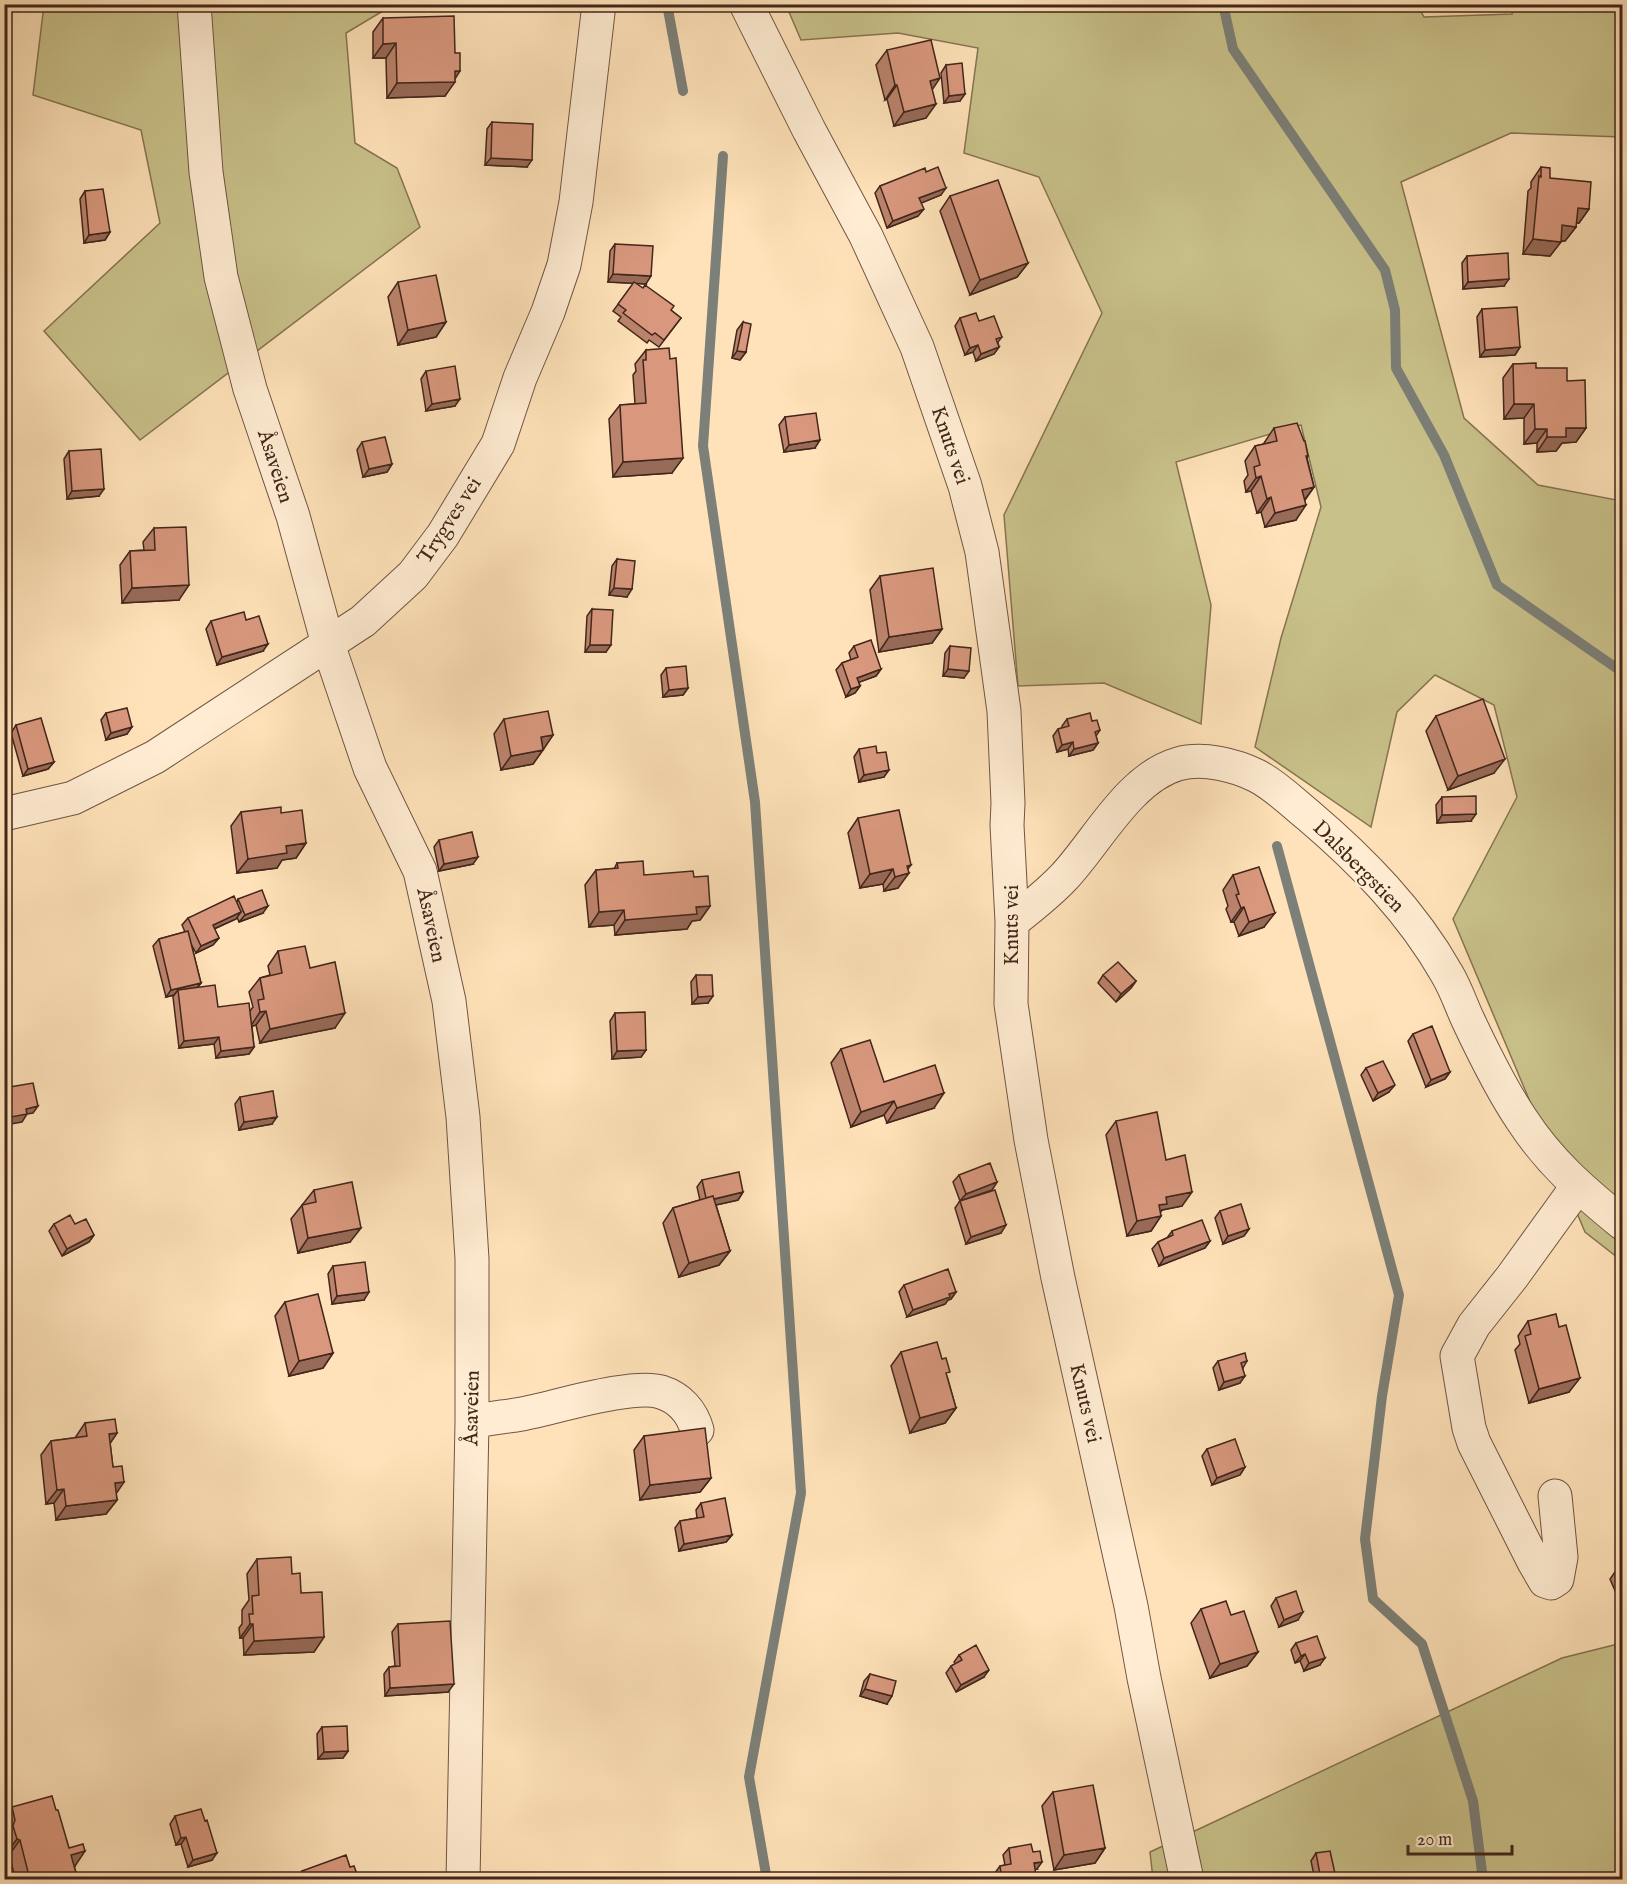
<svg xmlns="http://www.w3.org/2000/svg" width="1627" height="1884" font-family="'IM FELL English',serif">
<rect width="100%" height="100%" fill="#ffe2b9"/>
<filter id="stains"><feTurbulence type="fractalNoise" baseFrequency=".00333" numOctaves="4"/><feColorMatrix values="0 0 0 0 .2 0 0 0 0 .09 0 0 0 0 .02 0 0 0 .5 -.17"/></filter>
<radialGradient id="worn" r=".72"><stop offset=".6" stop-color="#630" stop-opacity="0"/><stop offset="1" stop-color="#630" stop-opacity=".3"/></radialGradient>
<!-- green -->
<path fill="#c9c18a" stroke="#867452" stroke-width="1.5" d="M1417 4 1424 17 1512 14 1513 5H1622V137L1511 133 1401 182 1464 418 1538 485 1622 501V1261L1585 1232 1453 919 1517 797 1494 705 1435 675 1397 712 1371 827 1255 747 1281 638 1321 507 1301 425 1176 462 1211 605 1201 724 1104 683 1018 686 1004 515 1102 313 1039 177 964 153 978 48 898 33 801 40 786 5Z
M44 5H393L346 33 355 143 397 168 420 227 140 440 44 331 160 223 141 130 33 95Z
M1622 1643V1879H1153L1150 1852 1562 1658Z"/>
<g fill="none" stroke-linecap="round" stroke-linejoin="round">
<!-- stream -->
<path stroke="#7c8079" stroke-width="10" d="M667 4 683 91
M1223 4 1233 49 1385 270 1395 310 1396 368 1444 455 1497 585 1622 672
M723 156 703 446 755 802 801 1493 749 1777 767 1880
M1277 846 1399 1295 1382 1396 1365 1539 1373 1599 1422 1644 1473 1801 1483 1880"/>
<!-- minor casing -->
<g stroke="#715542" stroke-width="35">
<path id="minor" d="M194 4 206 172 221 277 250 389 293 516 328 644 370 768 420 871 449 1001 463 1117 472 1259V1422L463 1880
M746 4 809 130 866 236 917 347 965 486 982 552 1004 711 1008 803 1007 825 1012 922 1011 1004 1031 1140 1058 1278 1131 1606 1144 1678 1187 1880
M4 814 73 798 155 757 363 621 413 575 443 535 498 444 520 378 548 312 564 265 576 202 599 4
M1012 922C1030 908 1048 894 1064 877 1097 842 1129 778 1178 764 1203 757 1235 765 1257 776 1275 785 1292 802 1308 815 1362 861 1412 912 1447 974 1456 989 1461 1005 1468 1020 1484 1054 1501 1089 1522 1120 1550 1163 1583 1191 1622 1223
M472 1422C488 1418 505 1417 522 1414 554 1408 633 1383 661 1392 680 1398 692 1412 697 1430
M1555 1496 1561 1557 1557 1579 1551 1583 1545 1581 1534 1562 1474 1443 1469 1428 1457 1356 1474 1325 1512 1277 1577 1187"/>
</g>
<!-- minor -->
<use href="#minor" stroke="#ffecd2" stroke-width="33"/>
</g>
<!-- wall -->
<path fill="#bb836c" stroke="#42261b" stroke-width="1.5" d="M383 18 455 53V78L445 96 387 98 386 58H373V32Z
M887 50 932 90 926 118 894 126 887 99 885 100 876 65Z
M946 65 960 101 944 103 941 73Z
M492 122 527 167 485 165 487 129Z
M1541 167 1550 178 1589 209 1579 223H1576V227L1565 241H1561L1550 256 1523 254 1528 191 1531 188V182Z
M926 172 941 195 921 203 918 216 887 228 875 193 880 186Z
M85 191 110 232 105 240 84 243 80 199Z
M950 196 1028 263 1017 277 970 295 940 211Z
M615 244 646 284 635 283 681 318 659 347 649 340 647 343 618 321 621 317 613 311 634 283 608 282 610 251Z
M1467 256 1504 286 1463 289 1462 263Z
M398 282 446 322 436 337 398 345 388 297Z
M1482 309 1520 347 1515 355 1480 357 1477 317Z
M960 318 979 321 1002 337 998 342 999 347 994 354 976 361 973 352 965 355 955 326Z
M743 322 746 352 740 360 732 358 737 330Z
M646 350 672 473 613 477 609 419 620 405 635 404 633 375 636 371 635 364Z
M1513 364 1536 368 1567 381 1586 428 1576 442 1562 443 1556 451 1537 452V443L1524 444V418L1504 419 1503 378Z
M426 371 455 406 426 411 421 379Z
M785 417 815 448 784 452 779 425Z
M1274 428 1308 456 1307 458 1314 487 1305 500 1296 520 1265 527 1261 512 1257 513 1251 491 1246 492 1244 481 1248 475 1245 461 1255 446 1264 444V443Z
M362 442 392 464 387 472 363 477 357 450Z
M69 451 99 496 67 499 64 459Z
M154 528 179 600 122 603 120 565 130 551 144 550 143 542Z
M617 559 627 597 609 595 612 566Z
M880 576 942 629 932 643 879 652 870 590Z
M592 609 606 652H585L587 616Z
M211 621 263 651 217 665 206 629Z
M854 646 881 669 876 676 859 682 860 686 855 693 846 697 836 670 842 663 851 660 849 653Z
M950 646 964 678 943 676 945 653Z
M666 668 688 688 683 695 663 697 661 675Z
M106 713 127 734 106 740 101 720Z
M1436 716 1494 773 1448 790 1426 731Z
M504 719 553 735 533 764 501 770 494 734Z
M1067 719 1092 721 1100 730 1096 736 1098 743 1093 750 1069 756 1068 749 1057 752 1053 736 1058 729 1062 728V726Z
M16 725 54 762 48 769 23 776 11 733Z
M859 749 877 753 884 777 859 782 854 757Z
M1442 797 1471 821 1437 823 1436 805Z
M241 812 281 813 306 843 296 858 282 860 277 868 237 873 231 826Z
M858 818 908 869 898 888 884 891 883 884 860 888 848 833Z
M439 840 473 864 439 871 434 847Z
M617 863 644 875 694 877 710 906 700 920 692 921 687 929 615 935 614 925 589 927 585 885 596 870 614 869Z
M1233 875 1264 927 1239 936 1234 922H1231L1226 909 1228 906 1223 890Z
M238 899 263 913 239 922 237 917 236 919 214 929 219 938 213 945 196 953 191 944 201 983 198 987 218 1007 250 1011 253 1007 249 992 260 978 270 975 268 966 278 951 310 968 335 1028 260 1043 256 1025 252 1026 254 1047 249 1054 216 1058 214 1044 179 1048 173 997 174 995 166 997 153 946 159 939 185 932 182 925 188 918 237 902Z
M696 975 708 1003 692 1004 691 982Z
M1103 975 1136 981 1131 988 1116 1002 1098 983Z
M615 1013 646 1050 641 1057 612 1059 610 1021Z
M1413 1034 1450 1072 1445 1079 1426 1087 1408 1041Z
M841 1049 884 1082 934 1108 887 1123 884 1115 851 1127 831 1063Z
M1366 1068 1389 1092 1373 1101 1361 1075Z
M240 1097 272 1124 239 1130 235 1104Z
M1116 1121 1166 1160 1182 1206 1162 1210 1160 1213 1161 1216 1151 1231 1127 1236 1106 1135Z
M959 1175 997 1182 992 1190 967 1199 1001 1233 966 1244 955 1208 960 1201 953 1182Z
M702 1180 743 1192 738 1200 716 1205 730 1251 719 1265 679 1277 663 1223 673 1208 700 1200 697 1187Z
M314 1190 350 1242 298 1253 291 1219Z
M1220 1211 1249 1229 1244 1236 1223 1244 1215 1218Z
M54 1224H75L94 1235 89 1242 62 1256 49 1231Z
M1172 1231 1210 1241 1205 1248 1159 1266 1152 1249 1158 1242 1167 1238Z
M333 1266 364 1300 332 1304 328 1274Z
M904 1285 956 1292 951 1299 948 1300 945 1304 907 1317 899 1292Z
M285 1302 333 1353 323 1368 289 1376 275 1316Z
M1528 1321 1569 1392 1529 1403 1515 1350 1520 1344 1518 1336Z
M901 1352 947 1376 956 1408 945 1423 910 1433 891 1366Z
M1218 1361H1247L1243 1368 1240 1383 1219 1390 1213 1368Z
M85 1423 117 1433 110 1443 117 1500 106 1514 56 1520 54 1503 46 1504 41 1455 51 1441 75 1438Z
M644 1436 711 1478 700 1492 640 1500 634 1450Z
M1207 1449 1245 1467 1240 1475 1212 1485 1202 1456Z
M701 1503 732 1535 726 1542 679 1551 675 1528 680 1521 697 1518 696 1510Z
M257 1559 292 1574 324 1637 314 1652 244 1655 243 1638H240L239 1628 242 1624V1610L249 1600 247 1574Z
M1623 1564V1609L1610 1579 1620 1565Z
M1276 1598 1298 1620 1279 1627 1271 1606Z
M1201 1609 1258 1652 1247 1666 1210 1678 1191 1623Z
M398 1624 448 1692 385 1696 384 1674 389 1667 395 1666 392 1632Z
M1296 1643 1320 1665 1304 1671 1300 1661 1295 1663 1291 1650Z
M959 1655 984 1677 956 1692 946 1673 951 1666 955 1664 954 1662Z
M870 1674 887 1704 860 1696 864 1681Z
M322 1727 348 1751 343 1758 318 1759 317 1734Z
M1053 1792 1105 1848 1095 1863 1054 1870 1042 1806Z
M12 1807 56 1810 75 1866H74L78 1880H16L9 1855 6 1854 4 1847V1817Z
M175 1816 212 1860 188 1867 181 1844 176 1845 170 1824Z
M1009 1848 1037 1869H1035L1033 1880H996L995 1873 1000 1866 1005 1865 1003 1855Z
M1316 1853 1334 1880H1315L1311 1861Z
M350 1867 358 1877 357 1880H296L302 1871Z"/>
<!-- shaded-wall -->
<path fill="#986a58" stroke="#42261b" stroke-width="1.5" d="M396 43 386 58H373L383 44Z
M455 71H460L453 82H455L445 96 387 98 397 83Z
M940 78 930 93V81Z
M895 85H897L887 99 885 100Z
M965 94 960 101 944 103 949 96Z
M936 104 926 118 894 126 904 112Z
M491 158 532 160 527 167 485 165Z
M946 188 941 195 914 206 919 198Z
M1578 208 1589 209 1579 223 1567 222Z
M924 209 918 216 887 228 893 221Z
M1562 225 1576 227 1565 241 1552 240Z
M110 232 105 240 84 243 89 235Z
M1533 239 1561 242 1550 256 1523 254Z
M1028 263 1017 277 970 295 980 280Z
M613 274 651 276 646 284 608 282Z
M1509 279 1504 286 1463 289 1468 282Z
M446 322 436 337 398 345 408 330Z
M978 345 973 352 965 355 970 348Z
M999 347 994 354 976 361 981 354Z
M1520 347 1515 355 1480 357 1485 350Z
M737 351 746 352 740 360 732 358Z
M460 399 455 406 426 411 432 404Z
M1514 404H1534L1524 418 1504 419Z
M1566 428H1586L1576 442 1562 443 1556 451 1537 452 1547 437Z
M1535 429H1547L1537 443 1524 444Z
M820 440 815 448 784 452 789 445Z
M683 458 672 473 613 477 623 462Z
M392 464 387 472 363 477 369 469Z
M1261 476 1251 491 1246 492 1256 478Z
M1314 487 1303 502 1302 490Z
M104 489 99 496 67 499 72 491Z
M1271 497 1261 512 1257 513 1267 499Z
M1306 505 1296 520 1265 527 1275 513Z
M189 585 179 600 122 603 132 588Z
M614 588 632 589 627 597 609 595Z
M942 629 932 643 879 652 889 637Z
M268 644 263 651 217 665 222 657Z
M590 645H611L606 652H585Z
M881 669 876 676 852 685 857 678Z
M948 669 969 671 964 678 943 676Z
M860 686 855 693 846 697 851 689Z
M688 688 683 695 663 697 669 690Z
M132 727 127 734 106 740 111 733Z
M553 735 543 750 541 737Z
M1073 742 1068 749 1057 752 1062 745Z
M1098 743 1093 750 1069 756 1074 749Z
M543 750 533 764 501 770 511 756Z
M1505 759 1494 773 1448 790 1458 776Z
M54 762 48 769 23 776 28 769Z
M889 770 884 777 859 782 864 775Z
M1476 814 1471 821 1437 823 1442 815Z
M306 843 296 858 282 860 277 868 237 873 248 859 286 846Z
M478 857 473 864 439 871 444 864Z
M911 865 904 874 909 873 898 888 884 891 895 877 907 866Z
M893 869 883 884 860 888 870 874Z
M268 906 263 913 239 922 245 915Z
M710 906 700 920 692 921 687 929 615 935 625 920 696 907Z
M1244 907 1234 922H1231L1241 908Z
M624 910 614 925 589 927 599 912Z
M241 912 236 919 207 932 213 925Z
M1275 913 1264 927 1239 936 1249 922Z
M219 938 213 945 196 953 201 946Z
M1136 981 1131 988 1116 1002 1121 994Z
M201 983 195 990H178L174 995 166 997 171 990Z
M713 996 708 1003 692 1004 698 997Z
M266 1011 256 1025 250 1027 260 1012Z
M345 1013 335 1028 260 1043 270 1029Z
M219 1037 214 1044 179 1048 184 1041Z
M254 1047 249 1054 216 1058 221 1051Z
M646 1050 641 1057 612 1059 617 1051Z
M1450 1072 1445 1079 1426 1087 1431 1080Z
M1395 1085 1389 1092 1373 1101 1378 1093Z
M944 1093 934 1108 887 1123 897 1108Z
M894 1101 884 1115 851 1127 861 1112Z
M38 1106 33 1113 27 1114 22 1122 4 1125V1121L6 1118 26 1109Z
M277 1117 272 1124 239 1130 244 1122Z
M997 1182 992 1190 960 1201 966 1194Z
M743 1192 738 1200 702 1208 707 1201Z
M1192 1192 1182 1206 1162 1210 1157 1217 1161 1216 1151 1231 1127 1236 1137 1221 1159 1205 1166 1197Z
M1006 1225 1001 1233 966 1244 971 1237Z
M361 1228 350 1242 298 1253 308 1238Z
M1249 1229 1244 1236 1223 1244 1228 1236Z
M94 1235 89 1242 62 1256 67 1249Z
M1210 1241 1205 1248 1159 1266 1164 1258Z
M730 1251 719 1265 679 1277 689 1263Z
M369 1292 364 1300 332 1304 337 1296Z
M956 1292 951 1299 948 1300 945 1304 907 1317 913 1310 949 1294Z
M333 1353 323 1368 289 1376 299 1361Z
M1245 1376 1240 1383 1219 1390 1224 1382Z
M1580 1378 1569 1392 1529 1403 1539 1389Z
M956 1408 945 1423 910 1433 920 1418Z
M117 1433 107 1448 109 1434Z
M1245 1467 1240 1475 1212 1485 1217 1478Z
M711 1478 700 1492 640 1500 650 1485Z
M124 1482 114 1497 115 1483Z
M64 1489 54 1503 46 1504 57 1490Z
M117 1500 106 1514 56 1520 66 1506Z
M732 1535 726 1542 679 1551 684 1544Z
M1303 1612 1298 1620 1279 1627 1284 1620Z
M250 1624H253L243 1638H240Z
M324 1637 314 1652 244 1655 254 1641Z
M1258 1652 1247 1666 1210 1678 1220 1664Z
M1305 1654 1300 1661 1295 1663 1301 1656Z
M1325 1658 1320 1665 1304 1671 1309 1663Z
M989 1670 984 1677 956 1692 961 1685Z
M454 1684 448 1692 385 1696 390 1688Z
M865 1689 892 1696 887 1704 860 1696Z
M348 1751 343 1758 318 1759 324 1752Z
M186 1837 181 1844 176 1845 181 1838Z
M17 1839 20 1840 9 1855 6 1854Z
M1105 1848 1095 1863 1054 1870 1064 1855Z
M85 1851 75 1866 61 1870 71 1855Z
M217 1853 212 1860 188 1867 193 1860Z
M1042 1862 1037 1869 1029 1871 1034 1863Z
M1036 1875 1033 1880H1012Z"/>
<!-- building -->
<path fill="#d9987e" stroke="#42261b" stroke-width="1.5" d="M454 16 455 53H460V71H455V82L397 83 396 43 383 44V18Z
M931 40 940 78 930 81 936 104 904 112 897 85H895L887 50Z
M962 63 965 94 949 96 946 65Z
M492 122 533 124 532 160 491 158Z
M938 167 946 188 919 198 924 209 893 221 880 186 925 168 926 172Z
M1541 167 1550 168V178L1591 182 1589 209 1578 208 1576 227 1562 225 1561 242 1533 239 1539 176 1541 177Z
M998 180 1028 263 980 280 950 196Z
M103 189 110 232 89 235 85 191Z
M615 244 653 246 651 276 613 274Z
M1508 253 1509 279 1468 282 1467 256Z
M436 275 446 322 408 330 398 282Z
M634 282 643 288 645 285 674 306 671 310 681 318 664 340 655 333 652 335 623 313 626 310 618 304Z
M1517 307 1520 347 1485 350 1482 309Z
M976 313 979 321 994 316 1002 337 996 339 999 347 981 354 978 345 970 348 960 318Z
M743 322 751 324 746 352 737 351Z
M669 348 670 359 676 358 683 458 623 462 620 405 646 403 643 360H646V350Z
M1536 363V368H1567V381L1585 380 1586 428H1566V437H1547V429H1535L1534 404H1514L1513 364Z
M455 366 460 399 432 404 426 371Z
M816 413 820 440 789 445 785 417Z
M1297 423 1304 441H1305L1308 456H1306L1314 487 1302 490 1306 505 1275 513 1271 497 1267 499 1261 476 1256 478 1254 467 1260 465 1255 446 1277 441 1274 428Z
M385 437 392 464 369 469 362 442Z
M101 449 104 489 72 491 69 451Z
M186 527 189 585 132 588 130 551 155 550 154 528Z
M617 559 635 561 632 589 614 588Z
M933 568 942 629 889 637 880 576Z
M592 609 613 610 611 645H590Z
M244 612 246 620 259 616 268 644 222 657 211 621Z
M871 640 881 669 857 678 860 686 851 689 842 663 858 657 854 646Z
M950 646 971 648 969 671 948 669Z
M686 666 688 688 669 690 666 668Z
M1483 699 1505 759 1458 776 1436 716Z
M127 708 132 727 111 733 106 713Z
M548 711 553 735 541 737 543 750 511 756 504 719Z
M1090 713 1092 721 1097 720 1100 730 1095 732 1098 743 1074 749 1073 742 1062 745 1058 729 1069 726 1067 719Z
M41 718 54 762 28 769 16 725Z
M876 746 877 753 886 752 889 770 864 775 859 749Z
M1476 796V814L1442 815V797Z
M281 807V813L302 810 306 843 286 846 287 853 248 859 241 812Z
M899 810 911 865 907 866 909 873 895 877 893 869 870 874 858 818Z
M472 832 478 857 444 864 439 840Z
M643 861 644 875 693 871 694 877 708 876 710 906 696 907 697 914 625 920 624 910 599 912 596 870 618 868 617 863Z
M1259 867 1275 913 1249 922 1244 907 1241 908 1236 895 1239 894 1233 875Z
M262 890 268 906 245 915 238 899Z
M234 896 241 912 213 925 219 938 201 946 188 918Z
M188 931 201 983 171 990 159 939Z
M305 946 310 968 335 962 345 1013 270 1029 266 1011 260 1012 258 1000 264 999 260 978 282 973 278 951Z
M1118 962 1136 981 1121 994 1103 975Z
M696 975H712L713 996 698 997Z
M215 985 218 1007 249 1003 254 1047 221 1051 219 1037 184 1041 178 990Z
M645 1012 646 1050 617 1051 615 1013Z
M1432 1026 1450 1072 1431 1080 1413 1034Z
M870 1040 884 1082 935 1065 944 1093 897 1108 894 1101 861 1112 841 1049Z
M1383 1061 1395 1085 1378 1093 1366 1068Z
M33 1083 38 1106 26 1109 27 1114 6 1118 4 1111V1088Z
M273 1091 277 1117 244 1122 240 1097Z
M1157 1112 1166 1160 1185 1155 1192 1192 1166 1197 1167 1204 1159 1205 1161 1216 1137 1221 1116 1121Z
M990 1163 997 1182 966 1194 959 1175Z
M739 1172 743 1192 714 1199 713 1196 706 1198 702 1180Z
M352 1182 361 1228 308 1238 302 1205 316 1202 314 1190Z
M995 1190 1006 1225 971 1237 960 1201Z
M713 1196 730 1251 689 1263 673 1208Z
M1241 1204 1249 1229 1228 1236 1220 1211Z
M70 1215 75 1224 86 1219 94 1235 67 1249 54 1224Z
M1202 1220 1210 1241 1164 1258 1158 1242 1173 1235 1172 1231Z
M365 1262 369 1292 337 1296 333 1266Z
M948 1269 956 1292 949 1294 950 1297 913 1310 904 1285Z
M318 1294 333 1353 299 1361 285 1302Z
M1556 1314 1559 1327 1566 1325 1580 1378 1539 1389 1525 1336 1531 1334 1528 1321Z
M937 1342 942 1359 946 1358 950 1372 946 1373 956 1408 920 1418 901 1352Z
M1245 1353 1247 1361 1241 1363 1245 1376 1224 1382 1218 1361Z
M115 1419 117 1433 109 1434 113 1467 122 1466 124 1482 115 1483 117 1500 66 1506 64 1489 57 1490 51 1441 87 1436 85 1423Z
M705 1428 711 1478 650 1485 644 1436Z
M1235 1439 1245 1467 1217 1478 1207 1449Z
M725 1498 732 1535 684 1544 680 1521 704 1517 701 1503Z
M291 1557 292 1574 300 1573 301 1593 322 1592 324 1637 254 1641 253 1624H250L249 1614H253L252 1596 259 1595 257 1559Z
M1296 1591 1303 1612 1284 1620 1276 1598Z
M1226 1601 1231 1615 1244 1611 1258 1652 1220 1664 1201 1609Z
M450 1621 454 1684 390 1688 389 1667 400 1666 398 1624Z
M1317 1636 1325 1658 1309 1663 1305 1654 1301 1656 1296 1643Z
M976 1645 989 1670 961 1685 951 1666 962 1660 959 1655Z
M870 1674 896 1681 892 1696 865 1689Z
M347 1726 348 1751 324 1752 322 1727Z
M1093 1785 1105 1848 1064 1855 1053 1792Z
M52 1796 56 1810H58L69 1848 83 1844 85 1851 71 1855 78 1880H30L20 1840 17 1839 13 1826 15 1820 12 1807Z
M201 1809 205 1821 207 1820 217 1853 193 1860 186 1837 181 1838 175 1816Z
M1031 1844 1033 1852 1040 1851 1042 1862 1034 1863 1036 1875 1012 1880H1002L1000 1866 1011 1864 1009 1848Z
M1330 1851 1336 1878 1321 1880 1316 1853Z
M346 1855 350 1867 354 1866 358 1877 354 1878 355 1880H305L302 1871Z"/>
<g text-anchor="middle" stroke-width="4.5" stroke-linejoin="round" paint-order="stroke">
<!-- street labels -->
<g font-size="21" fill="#42261b" stroke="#ffecd2">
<text transform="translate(951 445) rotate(71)" y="7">Knuts vei</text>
<text transform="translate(276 466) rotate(72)" y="7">Åsaveien</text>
<text transform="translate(449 520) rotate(-57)" y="7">Trygves vei</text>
<text transform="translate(1359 866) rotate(45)" y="7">Dalsbergstien</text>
<text transform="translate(432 925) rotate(78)" y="7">Åsaveien</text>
<text transform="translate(1011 925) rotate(-90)" y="7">Knuts vei</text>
<text transform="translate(1086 1403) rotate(77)" y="7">Knuts vei</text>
<text transform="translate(471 1408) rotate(-89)" y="7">Åsaveien</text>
</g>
</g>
<!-- margin -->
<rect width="1627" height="1884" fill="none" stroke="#ffe2b9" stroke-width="24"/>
<rect x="6" y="6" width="1615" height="1872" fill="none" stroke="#42261b" stroke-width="3"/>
<rect x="12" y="12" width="1603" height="1860" fill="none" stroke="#42261b" stroke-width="1.5"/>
<!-- scale -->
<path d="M1408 1845v9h104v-9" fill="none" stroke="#42261b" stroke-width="3"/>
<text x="1417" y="1845" font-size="18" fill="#42261b" stroke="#ffecd2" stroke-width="4.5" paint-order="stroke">20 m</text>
<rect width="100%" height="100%" filter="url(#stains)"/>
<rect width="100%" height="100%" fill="url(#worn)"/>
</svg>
